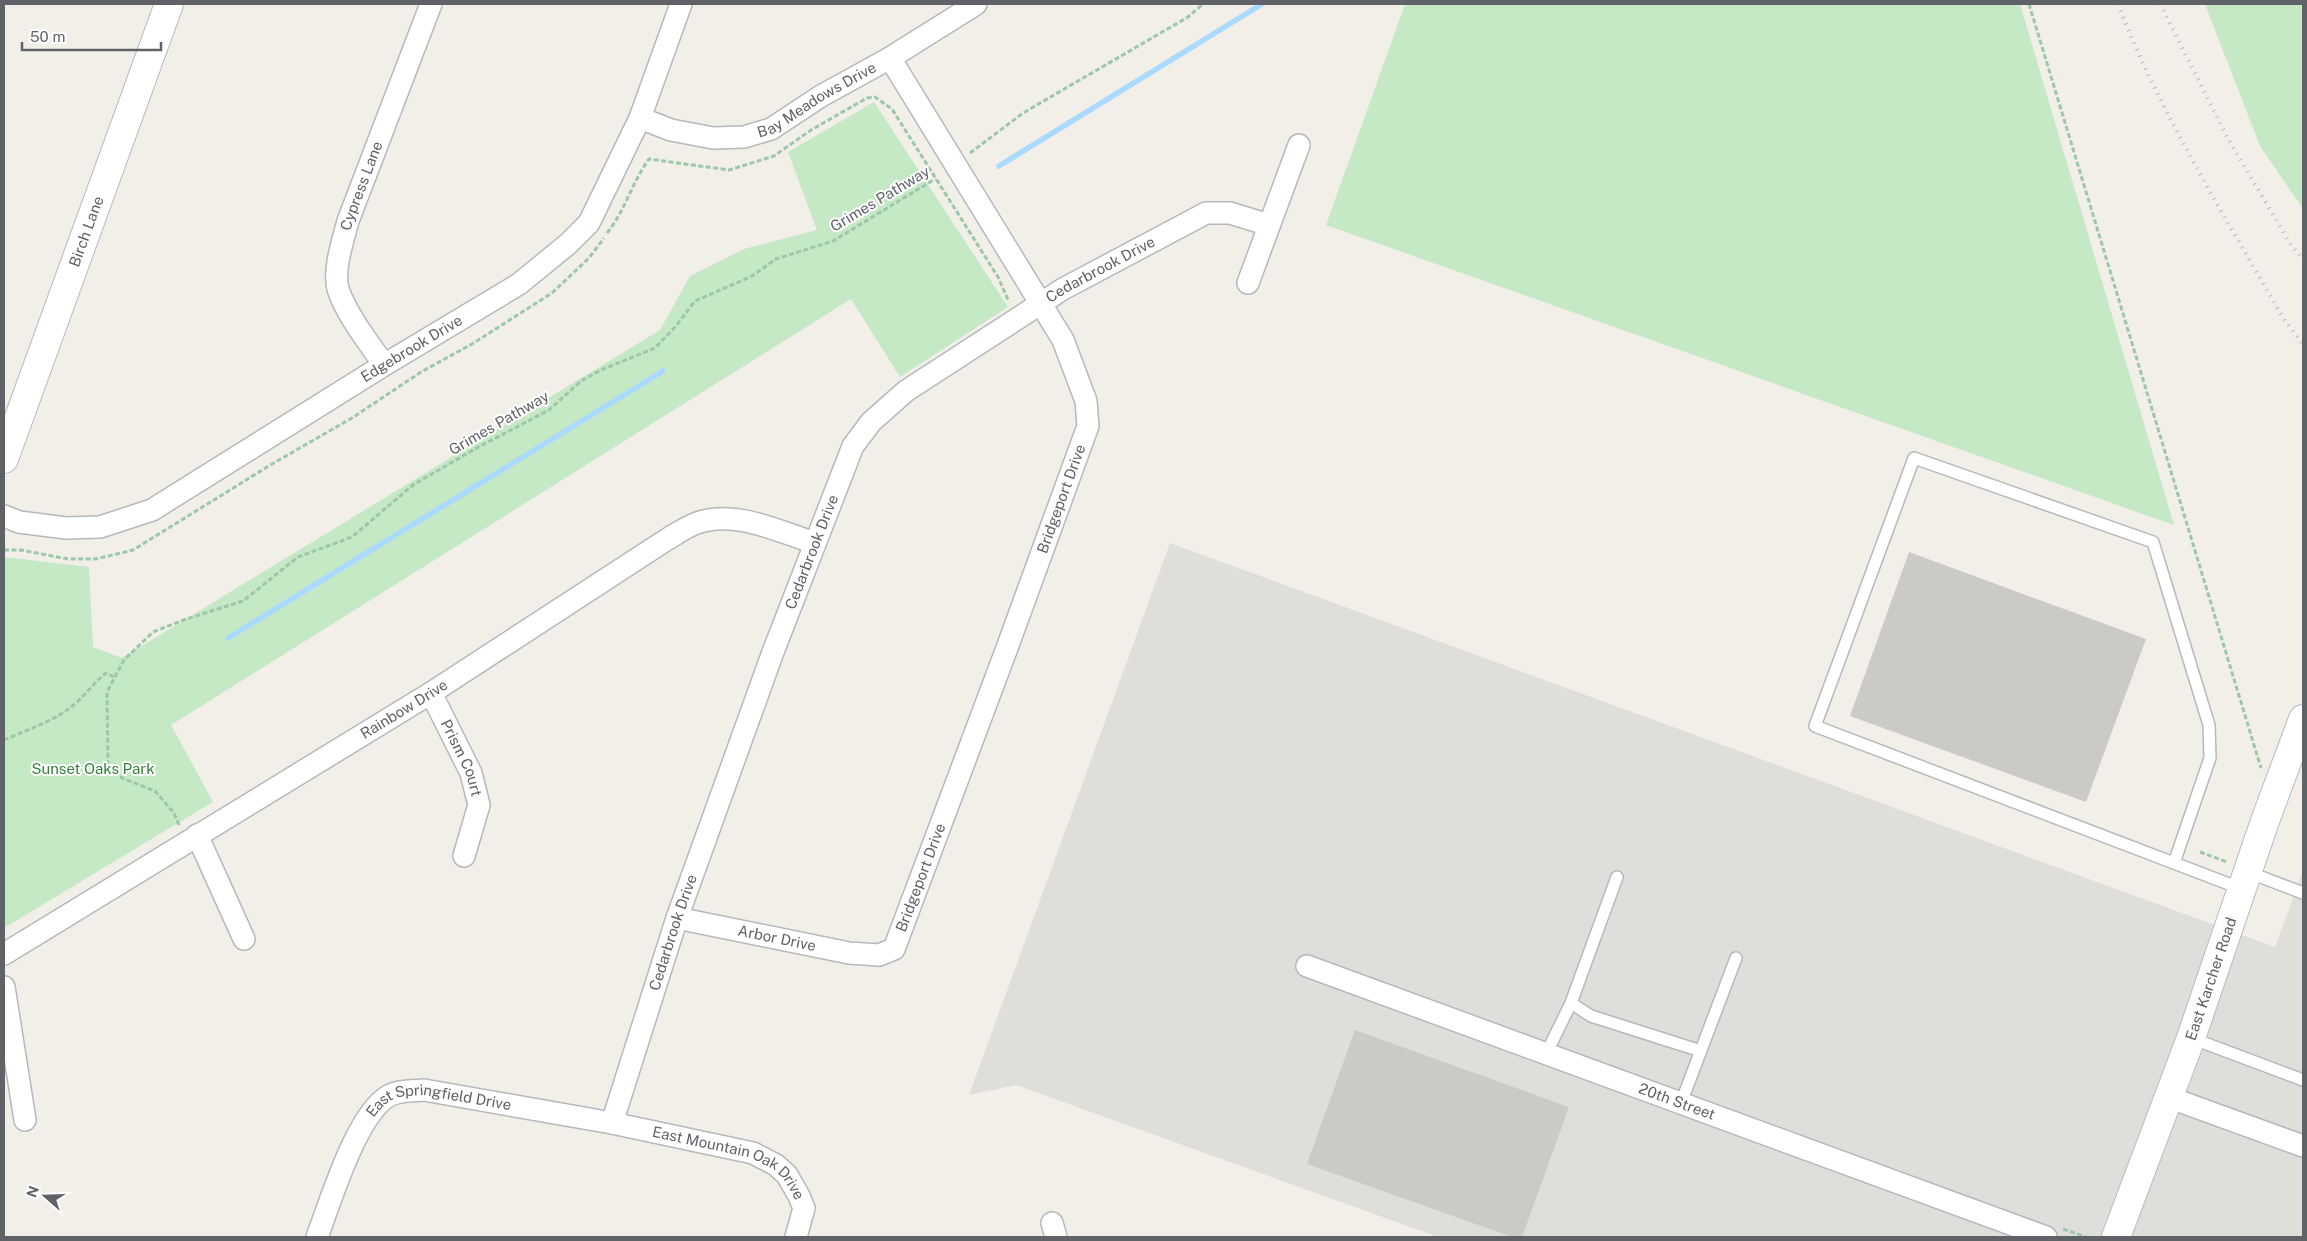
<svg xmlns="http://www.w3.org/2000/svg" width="2307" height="1241" font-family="'Public Sans',sans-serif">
<rect width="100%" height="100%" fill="#f1efe8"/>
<!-- industrial -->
<path fill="#e0deda" d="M1170 543 2275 947 2303 871V1237H1438L1016 1085 969 1095Z"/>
<!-- green -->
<path fill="#c5e8c5" d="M1405 4H2020L2174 525 1326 225Z
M2205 4H2303V209L2260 146Z
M874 102 1008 307 900 377 851 299 171 725 213 802 4 928V557L89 567 93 647 122 658 660 330 690 276 744 249 817 230 788 152Z"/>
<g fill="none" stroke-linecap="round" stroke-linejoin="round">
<!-- stream -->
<path stroke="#aadaff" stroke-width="5.5" d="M999 166 1262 4
M228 638 663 371"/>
</g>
<!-- building -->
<path fill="#cccac5" d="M1909 552 2146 639 2086 802 1850 716Z
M1355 1030 1569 1107 1522 1237H1512L1307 1164Z"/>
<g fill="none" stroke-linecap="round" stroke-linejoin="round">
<!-- lane casing -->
<g stroke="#b5b8bc" stroke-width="14">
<path id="lane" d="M2174 863 2210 758 2209 725 2153 542 1914 458 1815 726 2242 889
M2248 872 2303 893
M1617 877 1571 1003 1591 1016 1701 1051
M2191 1038 2303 1080
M1546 1054 1571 1003
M1681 1103 1736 958"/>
</g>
<!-- street casing -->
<g stroke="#b5b8bc" stroke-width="24">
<g id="street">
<path id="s1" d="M640 118 671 130 713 138 744 137 771 129 821 96 890 58 976 4"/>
<path d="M1248 283 1299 145"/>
<path id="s2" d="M384 365C369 343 346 314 338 289 333 270 343 240 348 221L431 4"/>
<path id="s3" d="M4 516 19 522 66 528 100 527 152 510 384 365 519 284 568 244 589 223 640 118 681 4"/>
<path id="s4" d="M431 693 471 773 479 805 464 856"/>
<path d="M197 835 244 939"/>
<path id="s5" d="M677 918 849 953 879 955 894 949 1007 648 1088 426 1086 401 1063 340 890 58"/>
<path id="s6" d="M4 954 431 693 666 540C676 534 686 527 697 523 734 509 780 532 815 543"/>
<path id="s7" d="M1307 966 2046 1237"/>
<path d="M4 987 25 1120"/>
<path d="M2168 1097 2303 1146"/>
<path id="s8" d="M612 1123 677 918 773 652 853 446 871 422 906 391 1063 289 1206 213H1230L1269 225"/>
<path d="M1052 1223 1056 1237"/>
<path id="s9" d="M317 1237C331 1200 354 1123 384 1099 395 1090 410 1091 424 1090L612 1123 753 1153 776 1165 787 1175 799 1196 804 1208 796 1237"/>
</g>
</g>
<!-- secondary casing -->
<g stroke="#b6babf" stroke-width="30">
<g id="secondary">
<path id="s10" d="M4 459 169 4"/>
<path id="s11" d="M2116 1237 2191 1038 2266 818 2303 719"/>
</g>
</g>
<!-- path -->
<path stroke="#9cc7a9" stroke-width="3" stroke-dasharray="5 2.5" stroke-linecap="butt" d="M2029 4 2261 768
M970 153 1023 113 1188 17 1203 4
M607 233C625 211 632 182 649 159L729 170 774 156 811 130 867 98 875 97 892 109 998 277 1009 302
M4 550H21L68 559H96L133 550 272 464 352 418 421 372 472 344 552 293 589 258 604 238
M4 740C24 731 49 723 67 710 82 700 91 685 106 673L115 677
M179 825 174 813 155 791 122 778 108 768 107 692 124 660 153 632 186 619 243 601 298 557 352 537 413 485 473 450 549 410 581 381 601 370 655 348 676 326 695 301 752 276 776 259 833 241 935 179
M2200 852 2227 862
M2063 1229 2086 1237"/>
<!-- lane -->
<use href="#lane" stroke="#fff" stroke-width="11"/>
<!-- street -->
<use href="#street" stroke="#fff" stroke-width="21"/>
<!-- secondary -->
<use href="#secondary" stroke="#fff" stroke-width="28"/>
<!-- rail -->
<path stroke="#b6b7b8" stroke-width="4" stroke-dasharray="1 6" stroke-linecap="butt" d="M2118 4C2160 114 2225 216 2283 318L2303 344
M2160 4 2227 137 2291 245 2303 260"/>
</g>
<g text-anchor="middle" stroke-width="4" stroke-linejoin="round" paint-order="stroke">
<!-- street labels -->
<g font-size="15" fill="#5f6368" stroke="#fff">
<text dy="5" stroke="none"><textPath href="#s1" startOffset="189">Bay Meadows Drive</textPath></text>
<text dy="5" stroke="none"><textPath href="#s2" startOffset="196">Cypress Lane</textPath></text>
<text transform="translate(880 199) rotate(-31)" y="5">Grimes Pathway</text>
<text dy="5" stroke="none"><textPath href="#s10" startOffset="242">Birch Lane</textPath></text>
<text dy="5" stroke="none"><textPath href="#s8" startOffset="1025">Cedarbrook Drive</textPath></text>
<text dy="5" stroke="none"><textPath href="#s3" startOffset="458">Edgebrook Drive</textPath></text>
<text transform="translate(499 423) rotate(-30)" y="5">Grimes Pathway</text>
<text dy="5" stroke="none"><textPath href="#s5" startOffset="702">Bridgeport Drive</textPath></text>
<text dy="5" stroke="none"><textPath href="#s8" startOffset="605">Cedarbrook Drive</textPath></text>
<text dy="5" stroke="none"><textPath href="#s6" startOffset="469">Rainbow Drive</textPath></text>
<text dy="5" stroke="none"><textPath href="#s4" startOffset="72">Prism Court</textPath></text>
<text dy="5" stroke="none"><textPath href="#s5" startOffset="298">Bridgeport Drive</textPath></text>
<text dy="5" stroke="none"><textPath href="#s8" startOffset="200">Cedarbrook Drive</textPath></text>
<text dy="5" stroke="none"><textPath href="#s5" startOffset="102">Arbor Drive</textPath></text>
<text dy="5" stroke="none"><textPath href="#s11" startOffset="275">East Karcher Road</textPath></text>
<text dy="5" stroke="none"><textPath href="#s7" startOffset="394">20th Street</textPath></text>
<text dy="5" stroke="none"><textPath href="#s9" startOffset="209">East Springfield Drive</textPath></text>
<text dy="5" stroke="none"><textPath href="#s9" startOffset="514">East Mountain Oak Drive</textPath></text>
</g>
<!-- park labels -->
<g font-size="15" fill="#348238" stroke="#fff">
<text x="93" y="774">Sunset Oaks Park</text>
</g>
</g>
<!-- border -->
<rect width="2307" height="1241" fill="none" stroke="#5f6368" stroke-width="10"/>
<!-- north arrow -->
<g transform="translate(45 1196) rotate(290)" stroke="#ffffff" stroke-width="4" paint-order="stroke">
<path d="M0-4L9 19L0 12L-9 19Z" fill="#5f6368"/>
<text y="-8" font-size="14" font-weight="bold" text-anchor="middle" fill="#5f6368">N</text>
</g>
<!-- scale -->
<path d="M22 42v8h139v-8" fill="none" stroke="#5f6368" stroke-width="2.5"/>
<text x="30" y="42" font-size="15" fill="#5f6368" stroke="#ffffff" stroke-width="4" paint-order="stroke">50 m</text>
</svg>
